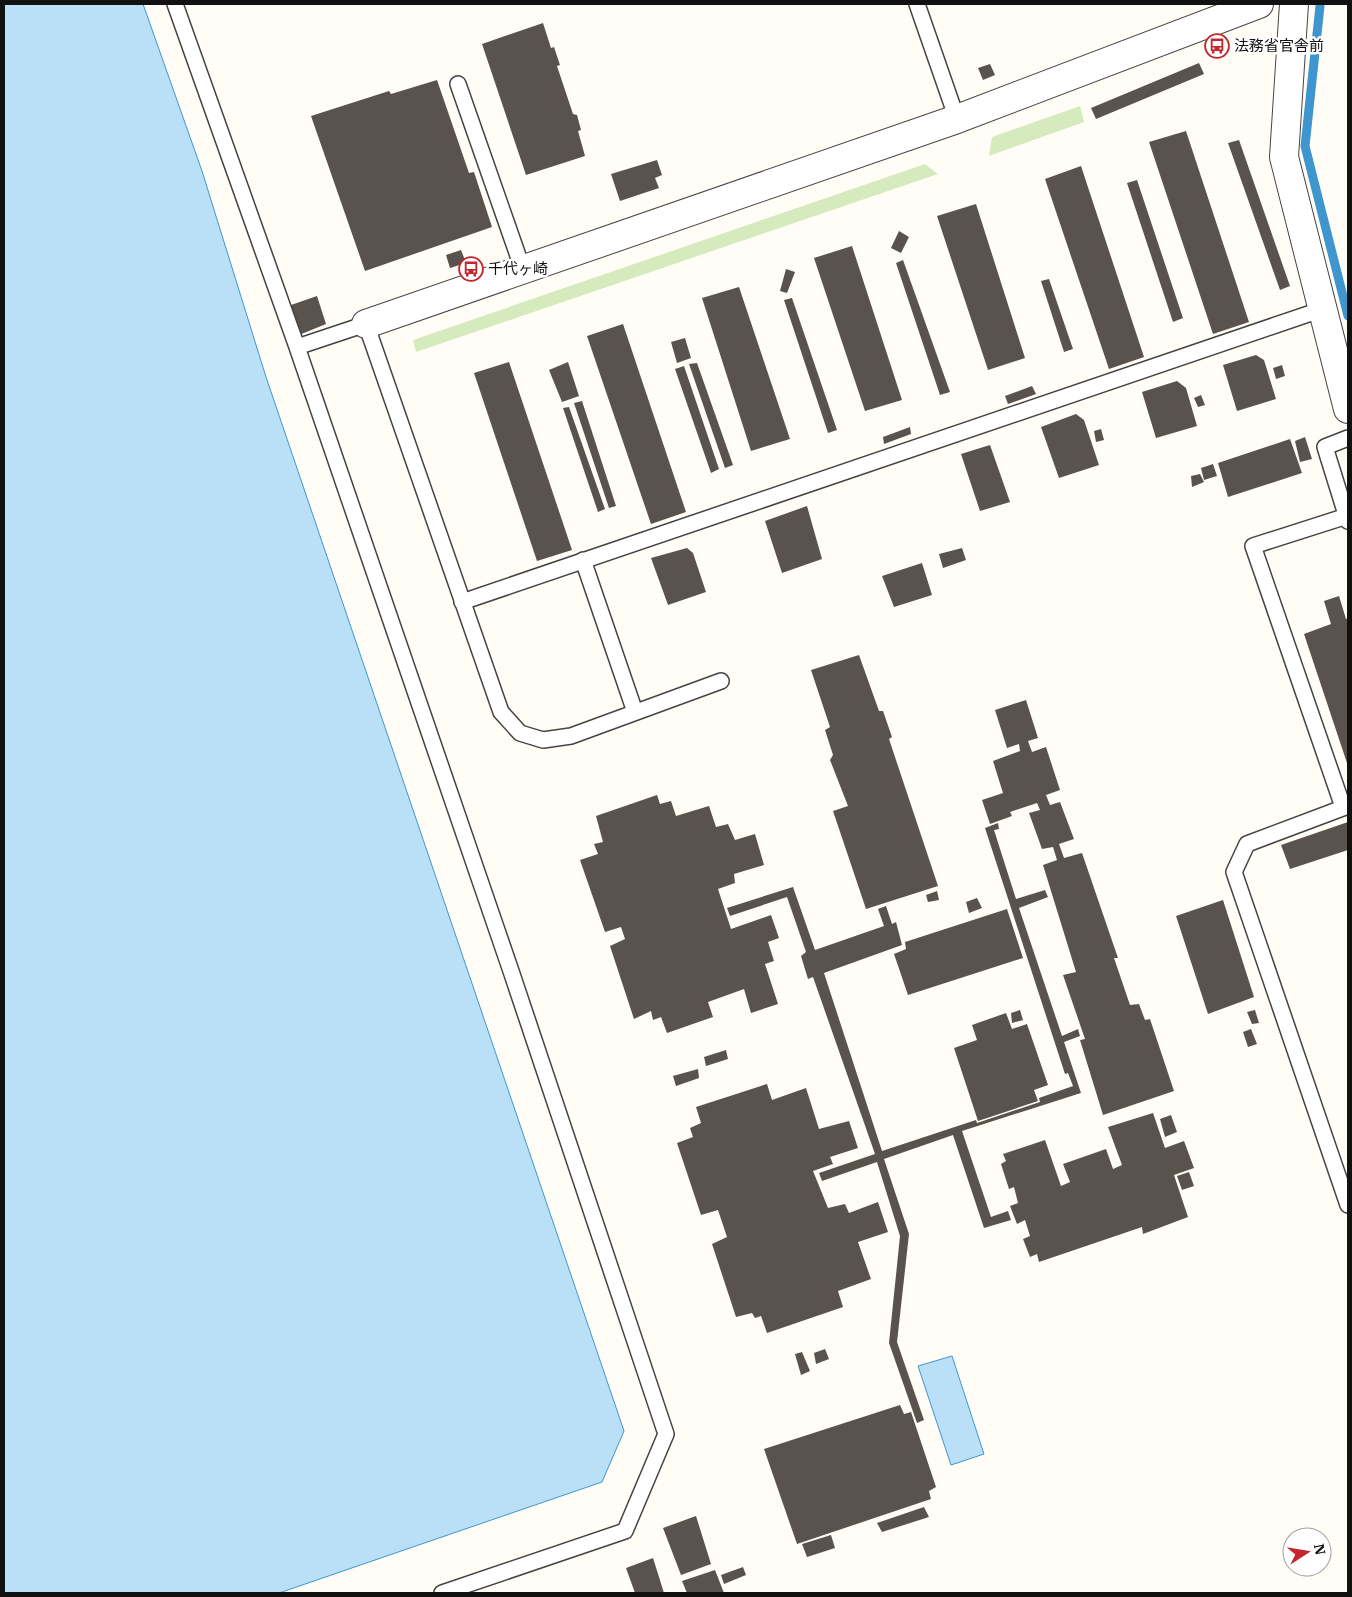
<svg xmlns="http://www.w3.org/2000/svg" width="1352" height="1597" font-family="'IBM Plex Serif','Noto Sans JP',serif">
<rect width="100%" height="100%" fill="#fffdf5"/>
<!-- green -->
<path fill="#d5ebbd" d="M1080 106 1084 122 989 156 992 137Z
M925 164 938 174 416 352 413 340Z"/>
<!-- water -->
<path fill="#b9e0f7" stroke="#3f96cf" d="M4 4H143L202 171 266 377 624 1431 602 1482 279 1593H4Z
M952 1356 984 1454 951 1465 918 1366Z"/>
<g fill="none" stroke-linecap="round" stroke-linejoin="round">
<!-- stream -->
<path stroke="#3f96cf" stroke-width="9" d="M1320 6 1305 146 1348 316"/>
</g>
<!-- building -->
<path fill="#5a524d" d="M543 23 551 48 554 47 560 65 557 66 573 114 577 115 581 130 578 131 585 156 526 175 482 44Z
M1199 63 1204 74 1096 119 1091 108Z
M990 64 995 75 983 80 978 68Z
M437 80 469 173 474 172 492 227 365 271 311 116 389 91 391 94Z
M1186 131 1249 322 1213 334 1149 142Z
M1239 140 1290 286 1280 290 1228 143Z
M657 160 662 175 655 178 659 188 620 201 611 174Z
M1081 166 1144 357 1109 369 1045 179Z
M1137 180 1183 318 1173 322 1127 183Z
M976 204 1025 358 988 370 937 216Z
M899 231 909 237 901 253 891 248Z
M852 246 902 400 865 411 814 258Z
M461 250 466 263 450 268 446 255Z
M903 260 950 392 940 395 896 263Z
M786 269 795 272 787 293 780 291Z
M1049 279 1073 349 1064 352 1041 281Z
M739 287 790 439 751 451 702 298Z
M317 296 326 324 299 335 291 305Z
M792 298 837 430 828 433 784 300Z
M623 324 686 512 651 524 587 336Z
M685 338 691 358 677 363 671 342Z
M1256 355 1264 360 1276 399 1237 411 1223 365Z
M509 362 572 550 537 561 474 373Z
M568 362 579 396 562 402 549 370Z
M697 363 733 465 725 468 689 364Z
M1282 365 1285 376 1276 379 1273 368Z
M684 366 719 469 711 473 675 369Z
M1177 381 1186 388 1197 426 1156 438 1142 392Z
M1032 386 1036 394 1008 404 1005 396Z
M1201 395 1205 405 1198 407 1194 398Z
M582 401 616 506 609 508 574 403Z
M569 407 605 509 598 512 563 408Z
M1076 414 1084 420 1099 465 1059 478 1041 427Z
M910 427 911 434 884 444 883 437Z
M1101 429 1104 440 1096 442 1094 431Z
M1305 437 1312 459 1300 462 1295 441Z
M1290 439 1302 473 1228 497 1218 463Z
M990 445 1010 502 980 511 961 454Z
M1213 464 1217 476 1204 480 1201 468Z
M1200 474 1204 482 1192 487 1191 476Z
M807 506 822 559 782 573 765 521Z
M687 548 693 553 706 592 668 605 651 558Z
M962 548 966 560 943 568 939 554Z
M922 563 932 595 894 607 882 576Z
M1339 596 1346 619 1348 618V766L1304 634 1331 624 1324 601Z
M859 655 879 711H883L892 737 889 739 938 886 866 909 833 811 848 806 830 760 833 755 825 730 830 727 811 670Z
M1026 700 1038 738 1028 741 1032 752 1046 747 1060 790 1046 795 1050 805 1060 802 1074 839 1059 844 1064 858 1082 853 1118 958H1114L1130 1005 1139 1004 1145 1020 1150 1019 1174 1091 1103 1115 1080 1040 1085 1039 1063 975 1076 972 1043 865 1057 860 1053 847 1042 849 1029 813 1040 810 1037 803 1010 812 1012 816 990 824 982 800 1003 793 993 761 1020 751 1019 744 1007 748 995 710Z
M657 795 660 804 671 801 676 816 709 806 716 827 728 824 735 840 755 834 764 865 734 874 735 883 718 889 731 929 771 915 779 938 768 942 774 961 765 964 778 1004 751 1013 744 989 708 1002 713 1017 667 1033 661 1017 653 1020 651 1011 634 1019 610 946 625 939 621 927 605 932 580 860 598 854 594 844 603 842 596 816Z
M1348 822V850L1290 869 1281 845Z
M998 823 999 829 994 830 1016 899 1045 890 1048 897 1019 908 1062 1036 1078 1029 1080 1036 1064 1042 1081 1093 962 1131 991 1217 1008 1211 1011 1220 984 1228 953 1135 884 1159 909 1234 897 1342 924 1420 917 1423 889 1343 900 1236 877 1162 822 1181 819 1173 875 1154 813 977 808 979 801 956 806 952 787 897 730 916 727 908 793 887 815 950 884 926 878 909 886 906 892 924 896 922 902 945 824 973 882 1151 976 1120 977 1123 1040 1102 1039 1098 1073 1086 1068 1073 1065 1074 985 828Z
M937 891 939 900 928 902 926 895Z
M977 898 982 908 969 913 966 902Z
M1223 900 1254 997 1208 1014 1176 916Z
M1007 909 1023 958 908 995 894 954 906 949 905 942Z
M1020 1010 1023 1020 1012 1023 1011 1013Z
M1255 1010 1259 1023 1252 1024 1247 1012Z
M1006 1013 1012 1029 1027 1024 1048 1085 1034 1090 1038 1101 978 1121 954 1048 977 1040 972 1025Z
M1251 1029 1257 1044 1248 1047 1243 1032Z
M726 1050 728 1059 706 1066 704 1057Z
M698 1069 699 1078 676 1086 673 1076Z
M767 1084 772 1100 806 1088 819 1129 849 1121 858 1148 830 1157 833 1164 813 1171 828 1208 845 1204 849 1213 878 1202 888 1232 858 1242 871 1279 838 1291 843 1307 767 1333 761 1316 755 1318 752 1313 736 1317 712 1244 727 1237 718 1210 701 1215 677 1143 693 1137 690 1128 701 1123 696 1107Z
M1153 1113 1165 1148 1184 1141 1194 1168 1174 1175 1188 1217 1143 1234 1142 1227 1039 1262 1037 1254 1030 1257 1023 1239 1030 1236 1025 1220 1017 1224 1010 1206 1018 1203 1014 1187 1009 1189 1001 1164 1006 1161 1003 1154 1045 1140 1061 1186 1070 1182 1063 1164 1106 1149 1113 1169 1122 1165 1108 1127Z
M1171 1115 1177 1132 1165 1137 1160 1119Z
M1189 1172 1194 1186 1182 1190 1177 1176Z
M825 1349 829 1359 816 1364 814 1353Z
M802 1352 810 1371 801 1375 795 1354Z
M900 1405 904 1414 911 1412 936 1487 929 1491 931 1499 797 1544 764 1449Z
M924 1507 929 1517 882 1532 877 1523Z
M696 1516 711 1564 681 1575 663 1528Z
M831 1535 835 1548 807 1557 802 1544Z
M653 1558 664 1593H635L626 1568Z
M743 1567 746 1575 724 1584 721 1575Z
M715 1570 724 1593H687L682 1581Z"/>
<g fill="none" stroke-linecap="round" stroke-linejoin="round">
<!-- service casing -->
<g stroke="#444" stroke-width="18">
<path id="service" d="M175 4 297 347
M917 4 957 119
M458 84 523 270
M1348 438 1325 447 1348 521
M583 560 635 712
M462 602 1323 309
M1348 806 1247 844 1234 872 1348 1205
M1343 807 1253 546 1347 516
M442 1593 625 1531 666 1434 512 974 297 347 366 324 501 712 520 733 543 740 571 736 721 681"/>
</g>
<!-- minor casing -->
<g stroke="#444" stroke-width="30">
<path id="minor" d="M1294 4 1284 157 1348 409"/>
</g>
<!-- tertiary casing -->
<g stroke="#444" stroke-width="30">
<path id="tertiary" d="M366 324 957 119 1259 4"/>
</g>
<!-- service -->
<use href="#service" stroke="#fff" stroke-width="15"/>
<!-- minor -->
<use href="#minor" stroke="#fff" stroke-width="28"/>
<!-- tertiary -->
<use href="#tertiary" stroke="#fff" stroke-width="28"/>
</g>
<!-- icons -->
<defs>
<g id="bus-ring" transform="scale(1.25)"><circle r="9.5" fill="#fff" stroke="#c4262e" stroke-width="1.5"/><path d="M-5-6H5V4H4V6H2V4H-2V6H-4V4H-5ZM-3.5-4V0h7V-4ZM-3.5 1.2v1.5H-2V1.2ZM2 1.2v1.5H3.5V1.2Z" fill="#c4262e"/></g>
</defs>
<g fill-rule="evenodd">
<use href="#bus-ring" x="1217" y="46"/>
<use href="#bus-ring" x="471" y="269"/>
</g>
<g text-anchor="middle" stroke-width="5" stroke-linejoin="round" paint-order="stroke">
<!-- poi labels -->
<g font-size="15" fill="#111" stroke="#fff" text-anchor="start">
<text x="1234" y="51">法務省官舎前</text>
<text x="488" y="274">千代ヶ崎</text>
</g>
</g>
<!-- border -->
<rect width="1352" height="1597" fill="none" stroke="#111111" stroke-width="10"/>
<!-- north arrow -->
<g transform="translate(1307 1552) rotate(78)"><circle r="24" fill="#ffffff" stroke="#a0a0a0"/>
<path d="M0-4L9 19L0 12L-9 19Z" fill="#c4262e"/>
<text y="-8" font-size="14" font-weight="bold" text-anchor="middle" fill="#111111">N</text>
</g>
</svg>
